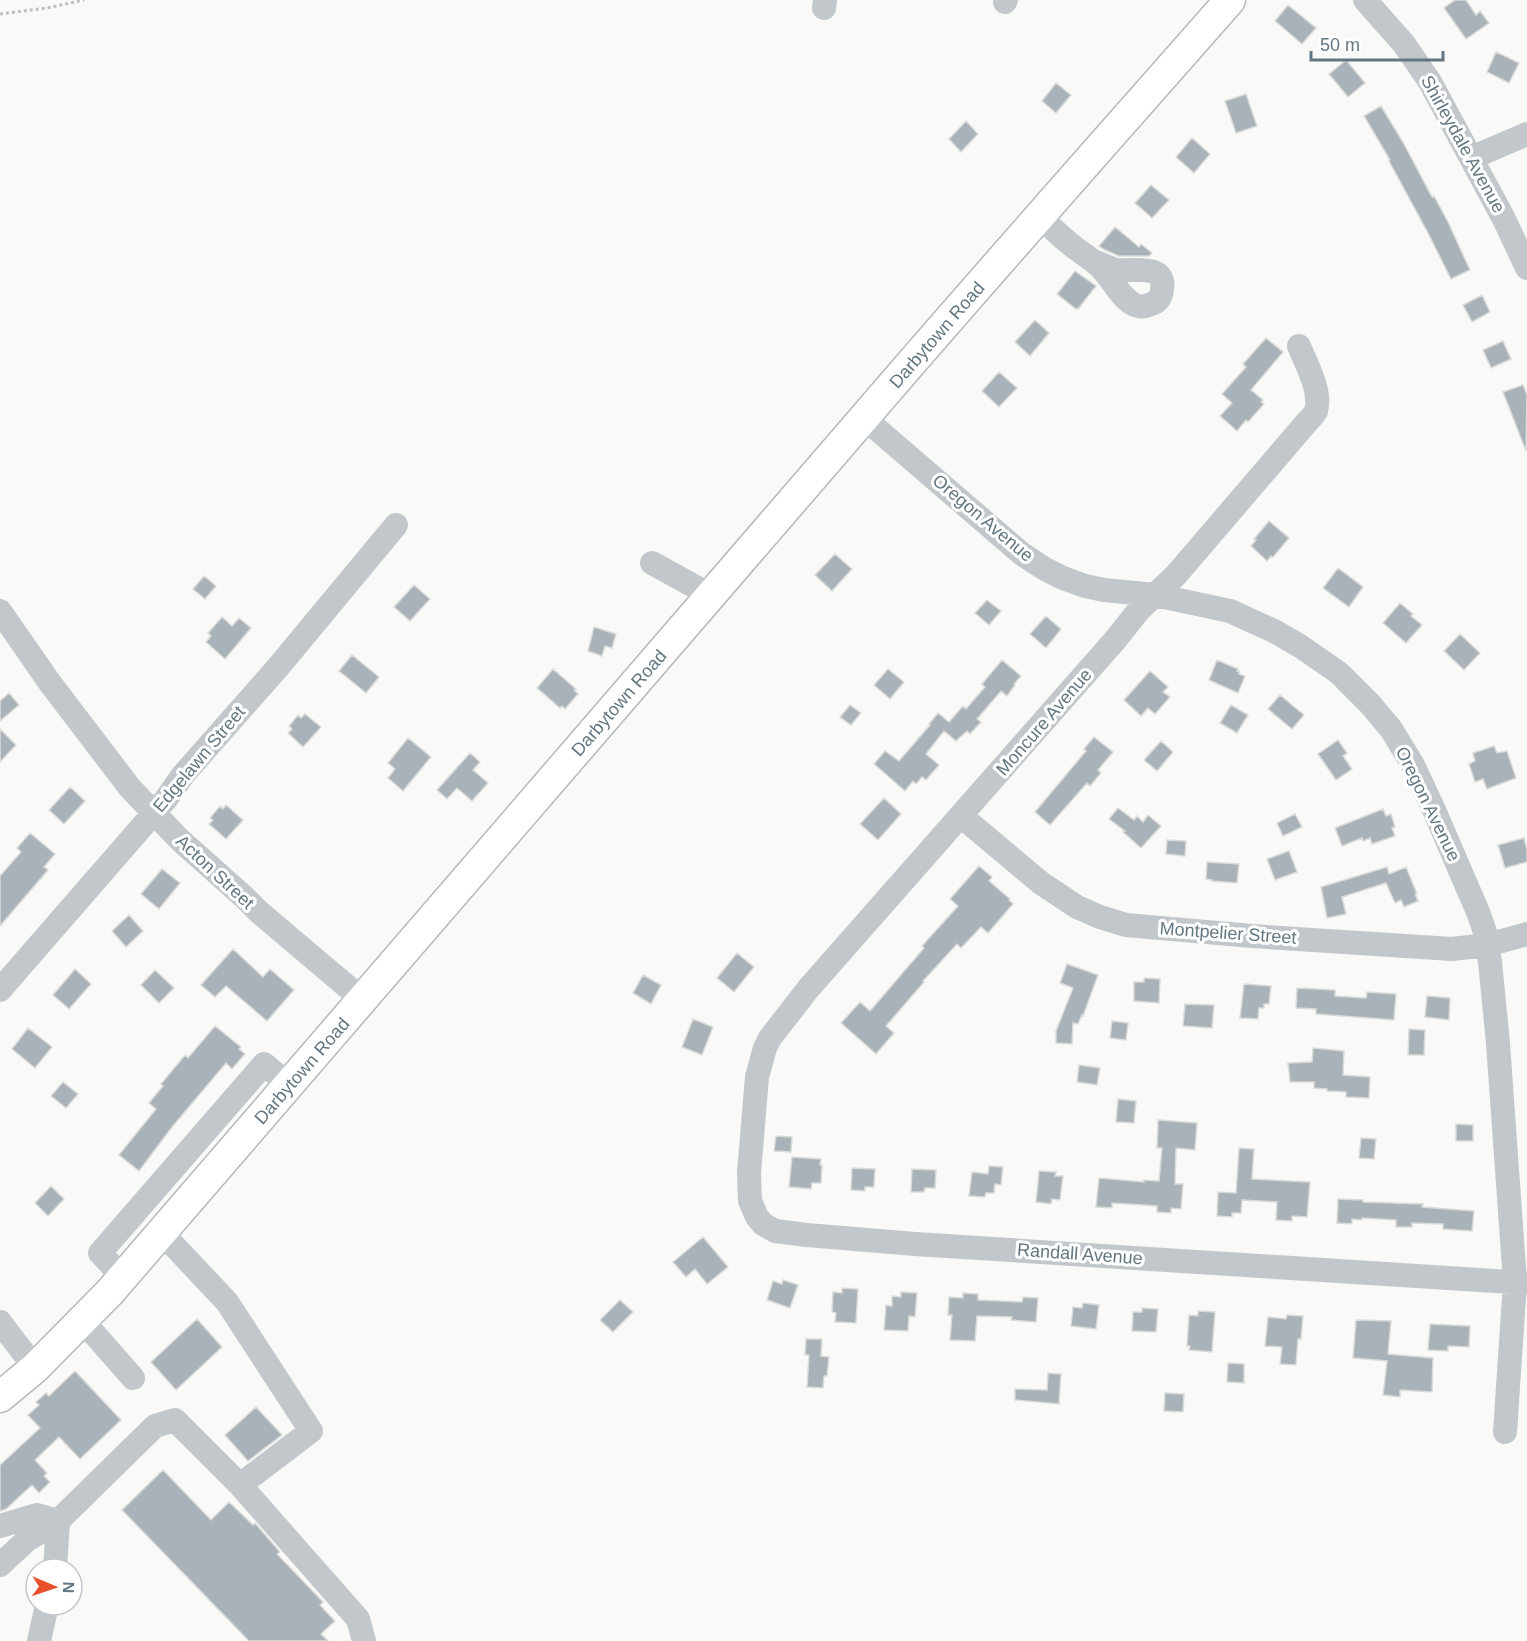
<svg xmlns="http://www.w3.org/2000/svg" width="1527" height="1641" font-family="Arial,sans-serif">
<rect width="100%" height="100%" fill="#f9f9f7"/>
<!-- building -->
<path fill="#a9b2b8" stroke="#dbdbd9" stroke-width="1.5" d="M1455 0H1466L1476 15 1480 11 1489 23 1466 39 1444 8Z
M1288 5 1316 28 1302 44 1275 21Z
M1496 52 1519 63 1509 83 1487 72Z
M1346 60 1365 83 1348 97 1329 74Z
M1056 83 1071 95 1056 113 1042 101Z
M1246 94 1257 126 1236 133 1225 101Z
M1381 106 1404 144 1432 197 1434 196 1448 222 1470 270 1451 279 1428 233 1389 161 1390 160 1364 116Z
M966 121 978 134 961 152 949 139Z
M1192 138 1210 154 1194 173 1176 157Z
M1151 185 1169 200 1152 218 1135 203Z
M1115 227 1139 247 1141 244 1152 253 1149 256H1119L1105 250 1099 246Z
M1075 271 1096 286 1078 309 1077 308 1076 309 1057 294Z
M1482 295 1490 312 1472 322 1463 305Z
M1035 320 1049 333 1030 356 1015 342Z
M1266 338 1283 352 1251 390 1263 400 1261 402 1264 404 1248 422 1246 420 1237 431 1220 416 1232 403 1222 394 1246 367 1243 364Z
M1503 341 1511 359 1491 368 1483 350Z
M999 372 1017 388 999 407 982 391Z
M1523 385 1527 395 1526 451 1503 392Z
M1269 521 1289 538 1273 557 1271 556 1267 561 1251 546 1256 540 1254 539Z
M835 554 852 569 832 591 815 575Z
M1338 568 1363 587 1349 607 1323 588Z
M204 576 216 586 205 599 193 589Z
M414 585 430 599 410 621 394 607Z
M987 600 1001 611 989 625 975 613Z
M1400 603 1413 614 1411 616 1422 625 1406 643 1383 623Z
M1046 616 1061 629 1046 648 1030 634Z
M222 617 232 626 239 618 251 628 225 659 206 642 211 636 208 633Z
M594 627 616 634 612 648 605 646 602 656 588 651Z
M1460 634 1480 653 1464 670 1444 651Z
M352 655 379 677 366 693 339 671Z
M1002 660 1021 676 1014 684 1015 685 1007 696 1001 691 977 719 981 722 970 734 967 731 956 741 944 731 926 754 939 765 926 780 922 777 916 784 913 781 905 791 874 764 885 751 899 761 930 725 929 724 938 713 949 722 963 706 966 709 985 687 982 684Z
M1217 660 1238 669 1237 671 1240 672 1239 674 1245 676 1238 693 1209 680Z
M553 669 576 689 574 690 578 694 565 709 562 706 560 708 537 688Z
M888 669 904 682 890 699 874 685Z
M1150 671 1168 687 1163 692 1170 697 1155 714 1148 708 1141 716 1124 700Z
M9 693 19 705 0 721V701Z
M1280 695 1304 715 1292 729 1268 709Z
M850 705 861 713 851 725 840 717Z
M1231 705 1248 715 1237 733 1220 723Z
M305 714 321 727 303 747 288 733 292 729 289 726 298 715 301 718Z
M0 729 16 745 0 762Z
M1094 737 1113 752 1098 770 1101 773 1090 786 1087 783 1050 825 1035 812 1086 751 1084 749Z
M408 738 431 757 403 791 388 778 395 769 388 763Z
M1338 740 1347 753 1343 756 1352 769 1336 780 1318 754Z
M1161 741 1173 752 1157 771 1144 760Z
M1494 746 1497 753 1507 751 1516 778 1487 789 1483 779 1475 782 1469 764 1475 761 1473 753Z
M470 753 480 762 473 770 488 783 472 801 457 788 447 799 437 790Z
M70 787 85 801 64 824 49 810Z
M884 798 901 814 878 840 860 824Z
M226 805 243 820 226 839 209 824 213 820 210 818 220 806 223 809Z
M1118 808 1134 820 1137 816 1143 822 1148 815 1161 826 1141 848 1123 832 1125 831 1109 819Z
M1383 809 1386 816 1391 814 1395 827 1392 828 1395 836 1372 844 1370 838 1363 841 1362 838 1342 846 1335 828Z
M1295 814 1302 827 1283 836 1277 823Z
M30 833 55 854 44 867 48 870 0 926V876L21 852 17 848Z
M1524 838 1527 850V862L1505 868 1498 845Z
M1167 840 1186 841 1185 856 1166 854Z
M1289 851 1297 872 1275 880 1267 859Z
M1207 862 1239 864 1237 883 1212 881V880L1206 879Z
M979 866 992 877 989 881 1010 899 1009 900 1013 904 988 933 981 927 961 948 957 944 923 981 924 982 886 1026 894 1033 876 1054 841 1023 860 1002 870 1011 924 948 922 946 958 906 950 899Z
M1387 867 1389 874 1406 867 1417 894H1415L1418 901 1404 907 1401 900 1395 903 1386 883 1342 897 1346 914 1327 918 1321 887Z
M162 869 180 883 159 909 141 894Z
M129 915 143 931 126 947 112 931Z
M233 949 263 977 270 969 294 990 267 1021 226 986 215 997 201 985Z
M737 953 754 967 734 992 717 978Z
M1067 964 1098 975 1083 1016 1082 1015 1078 1024 1073 1023 1072 1044 1056 1043V1031L1073 988 1060 983Z
M75 969 91 984 69 1009 53 995Z
M155 970 174 988 159 1003 141 985Z
M643 975 661 985 651 1004 633 993Z
M1144 978 1160 979 1159 1003 1134 1001V982H1144Z
M1244 984 1271 986 1269 1004H1264V1008H1259L1258 1019 1240 1018Z
M1297 988 1335 990V996L1366 998 1367 992 1396 994 1394 1020 1316 1014V1009L1296 1008Z
M1427 996 1450 998 1449 1020 1425 1017Z
M1185 1004 1214 1005 1212 1028 1183 1026Z
M693 1019 713 1027 702 1055 682 1047Z
M1112 1021 1128 1023 1126 1040 1110 1038Z
M215 1026 241 1047 239 1049 245 1054 232 1069 226 1063 172 1127 139 1171 119 1155 156 1109 149 1103 163 1086 161 1084 185 1055 188 1058Z
M28 1028 52 1047 35 1068 12 1049Z
M1409 1029 1425 1030 1424 1055H1408Z
M1313 1048 1344 1051 1343 1075 1370 1077 1369 1098 1346 1097V1092L1327 1091V1089L1314 1088V1082H1290L1288 1063 1312 1062Z
M1079 1065 1100 1068 1097 1085 1077 1082Z
M63 1082 78 1094 66 1108 51 1096Z
M1118 1099 1136 1101 1134 1123 1116 1122Z
M1158 1120 1197 1123 1195 1150 1176 1148 1175 1184H1183L1181 1209 1171 1208V1213L1157 1212V1206L1112 1203V1208L1096 1207 1099 1178 1144 1182V1180L1159 1181 1162 1148H1157Z
M1456 1124 1473 1125V1141H1456Z
M776 1136 792 1137 791 1152 774 1151Z
M1361 1138 1376 1139 1374 1159 1359 1158Z
M1239 1148 1254 1149 1252 1179 1310 1182 1307 1217 1292 1216V1221L1276 1220 1277 1202 1242 1200 1241 1213H1232V1217L1217 1216 1218 1192 1236 1193Z
M792 1157 821 1159 820 1165H822L821 1183H812L811 1189 789 1187Z
M989 1166 1003 1167 1001 1185 995 1184 994 1193H986L985 1197 969 1196 972 1172 988 1174Z
M852 1168 875 1169 874 1187H865V1191L851 1190Z
M912 1169 936 1170 935 1188H925L924 1192H911Z
M1039 1171 1056 1172 1055 1176H1063L1060 1200 1052 1199 1051 1204 1036 1202Z
M51 1186 64 1199 48 1216 35 1203Z
M1338 1199 1363 1200V1202L1423 1204 1422 1207 1474 1211 1472 1231 1443 1229V1224L1412 1223V1227H1396V1220L1362 1218V1220L1352 1219V1224L1337 1223Z
M703 1237 728 1267 707 1284 695 1269 686 1277 673 1262Z
M783 1280 798 1285 790 1308 767 1300 773 1281 782 1284Z
M842 1288 858 1289 856 1323 835 1322 836 1313 832 1312 833 1292 842 1293Z
M901 1292 917 1293 915 1317 909 1316 908 1331 884 1330 886 1305 892 1306V1296L901 1297Z
M963 1293 978 1294V1300L1022 1302 1023 1297 1038 1298 1036 1322 1011 1320 1012 1317 977 1316 975 1341 950 1340 952 1315H948L949 1297 963 1298Z
M620 1300 633 1312 613 1332 600 1320Z
M1083 1303 1099 1305 1096 1329 1071 1326 1073 1307 1082 1308Z
M1142 1308 1158 1309 1156 1332 1132 1331 1133 1312H1142Z
M1198 1311 1215 1312 1212 1352 1189 1350 1190 1346H1187L1189 1315 1198 1316Z
M1287 1315 1303 1316 1301 1339H1298L1296 1365 1280 1364 1282 1347 1265 1346 1268 1317 1286 1319Z
M197 1319 222 1347 176 1390 151 1362Z
M1356 1320 1391 1321 1388 1354 1433 1358 1432 1392 1400 1390V1397L1383 1395 1387 1361 1353 1358Z
M1430 1324 1470 1326 1469 1347 1448 1346V1351L1428 1350Z
M806 1339H822L821 1356H820L829 1357 827 1376H824L823 1388 807 1387 809 1355H805Z
M1228 1363 1244 1364V1383L1227 1382Z
M75 1371 121 1420 80 1459 59 1437 35 1460 47 1473 44 1476 50 1482 39 1493 32 1485 6 1509 0 1511V1465L40 1428 28 1415 39 1405 36 1402 46 1393 49 1396Z
M1048 1373 1061 1374 1059 1404 1015 1400V1389L1047 1390Z
M1165 1393 1184 1394 1183 1412 1164 1411Z
M256 1407 282 1435 248 1461 225 1435Z
M163 1470 211 1520 229 1502 253 1525 255 1523 280 1552 277 1554 323 1602 320 1605 335 1621 321 1634 328 1641H249L122 1510Z"/>
<g fill="none" stroke-linecap="round" stroke-linejoin="round">
<!-- major casing -->
<g stroke="#b3b9bd" stroke-width="33">
<path id="major" d="M0 1397 35 1368 110 1292C362 1003 612 712 862 420 983 279 1107 140 1230 0"/>
</g>
<!-- path -->
<path stroke="#babec1" stroke-width="3" stroke-dasharray="3 3" stroke-linecap="butt" d="M0 14 47 8 84 0"/>
<!-- minor -->
<path stroke="#c2c7cb" stroke-width="24" d="M1365 0 1404 44 1430 82 1504 219 1527 268
M1005 2 1006 0
M824 8 825 0
M1471 158 1527 134
M1040 217C1051 227 1062 238 1074 247 1084 255 1095 261 1103 270 1113 281 1123 302 1138 306 1142 307 1147 306 1151 304 1158 302 1161 297 1162 290 1167 262 1131 272 1116 270 1109 268 1102 264 1095 262
M1299 346C1306 364 1322 391 1316 411 1314 415 1310 419 1307 422L1176 575 1139 610 1116 639 808 989 770 1038 765 1048 757 1077 749 1173 750 1201 757 1217 763 1224 775 1231 807 1235 915 1244 1527 1283
M864 418 1022 554 1045 569 1063 578 1085 586 1104 590 1155 595 1230 611 1274 631 1300 646 1339 673 1370 704 1391 729 1413 765 1434 810 1478 912 1485 932 1490 962 1498 1043 1515 1282 1505 1432
M652 563 712 596
M0 611 50 683 130 788 180 840 244 897 259 912 363 1000
M961 816 1041 883 1077 907 1100 917 1126 925 1252 936 1452 949 1487 945 1527 934
M0 990 166 799 183 775 279 666 396 525
M162 1233 227 1302 311 1431 240 1485 358 1619 364 1641
M123 1277 100 1253 264 1064 289 1085
M82 1320 133 1378
M0 1322 35 1368
M0 1526 37 1515 58 1521 155 1426 175 1420 240 1485
M0 1565 27 1540 58 1521
M55 1569 58 1521
M39 1641 47 1605"/>
<!-- major -->
<use href="#major" stroke="#fff" stroke-width="30"/>
</g>
<g text-anchor="middle" stroke-width="6" stroke-linejoin="round" paint-order="stroke">
<!-- street labels -->
<g font-size="18" fill="#637682" stroke="#fff">
<text transform="translate(1463 144) rotate(61)" y="6">Shirleydale Avenue</text>
<text transform="translate(937 335) rotate(-49)" y="6">Darbytown Road</text>
<text transform="translate(983 518) rotate(40)" y="6">Oregon Avenue</text>
<text transform="translate(619 703) rotate(-49)" y="6">Darbytown Road</text>
<text transform="translate(1044 722) rotate(-49)" y="6">Moncure Avenue</text>
<text transform="translate(199 759) rotate(-50)" y="6">Edgelawn Street</text>
<text transform="translate(1428 804) rotate(64)" y="6">Oregon Avenue</text>
<text transform="translate(215 872) rotate(43)" y="6">Acton Street</text>
<text transform="translate(1228 933) rotate(4)" y="6">Montpelier Street</text>
<text transform="translate(302 1071) rotate(-49)" y="6">Darbytown Road</text>
<text transform="translate(1080 1254) rotate(4)" y="6">Randall Avenue</text>
</g>
</g>
<!-- north arrow -->
<g transform="translate(54 1587) rotate(92)"><circle r="28" fill="#ffffff" stroke="#c1c8cd" stroke-width="1.5"/>
<path d="M0-4.5L10 22L0 15L-10 22Z" fill="#e74f28"/>
<text y="-9" font-size="16" font-weight="bold" text-anchor="middle" fill="#637682">N</text>
</g>
<!-- scale -->
<path d="M1311 51v9h132v-9" fill="none" stroke="#637682" stroke-width="3"/>
<text x="1320" y="51" font-size="18" fill="#637682" stroke="#ffffff" stroke-width="4.5" paint-order="stroke">50 m</text>
</svg>
